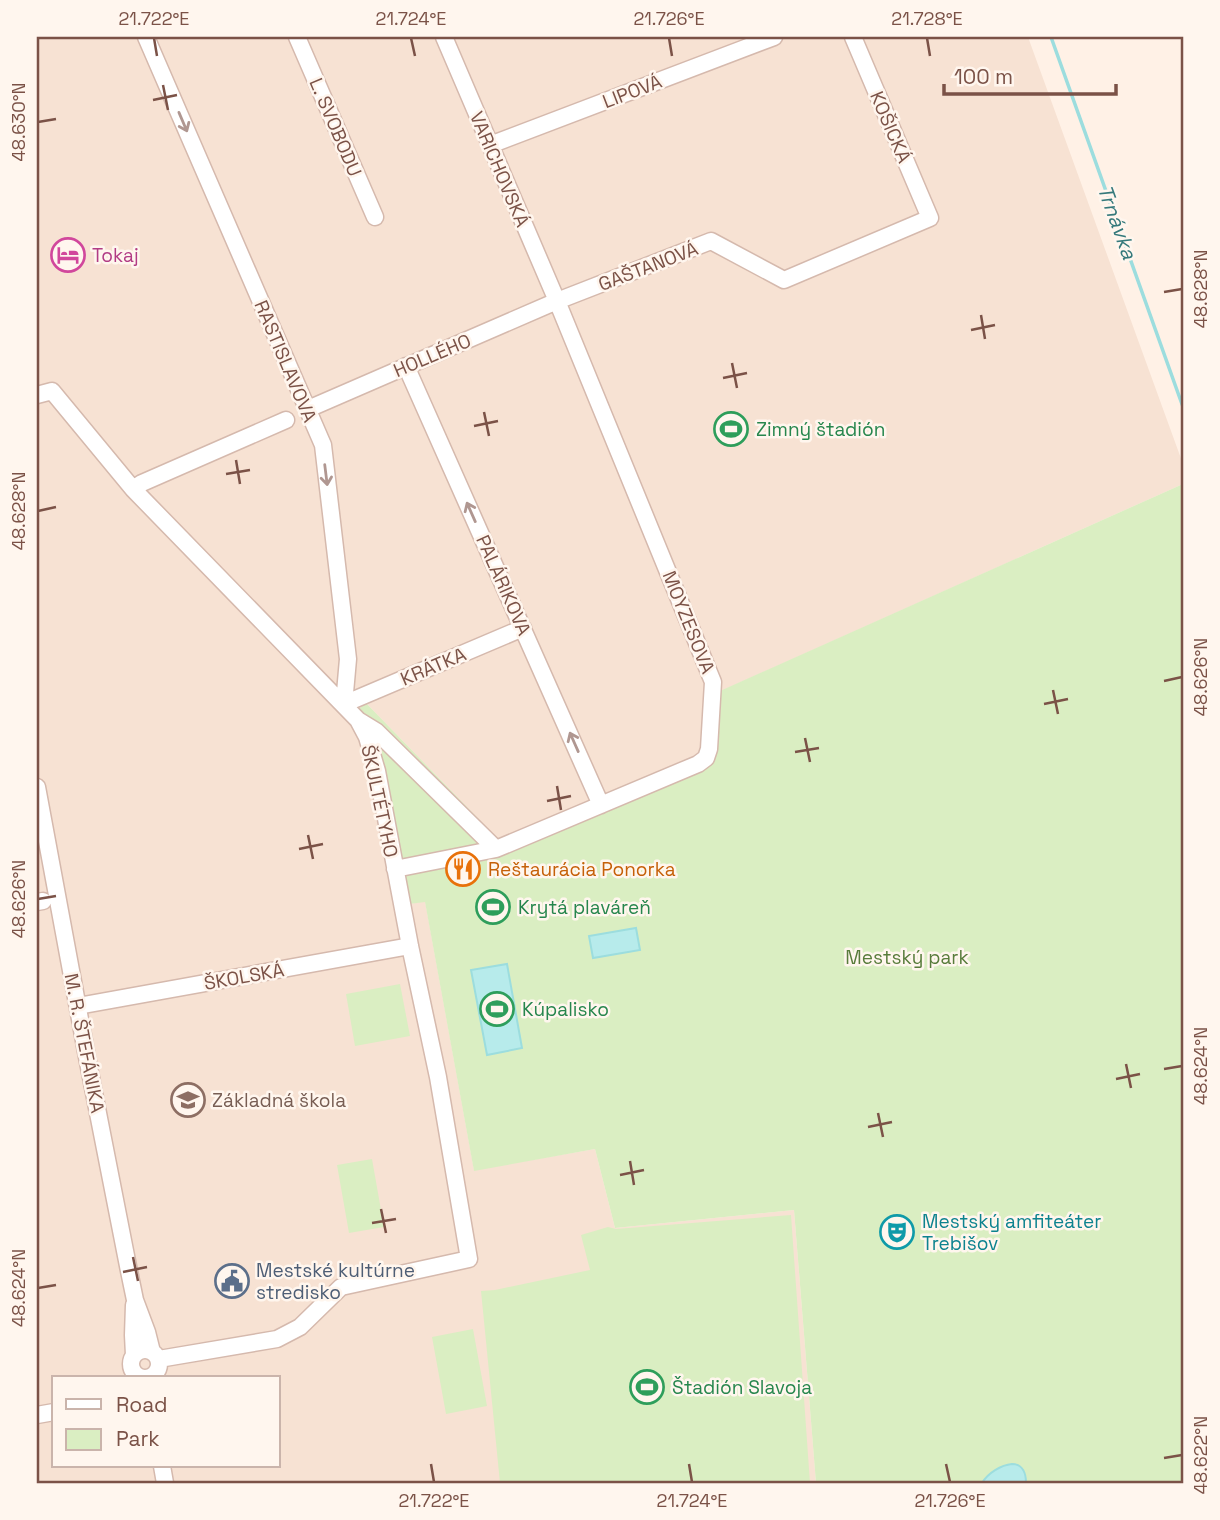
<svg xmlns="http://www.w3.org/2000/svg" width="1220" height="1520" font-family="'Space Grotesk',sans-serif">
<rect width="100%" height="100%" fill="#fff1e6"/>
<!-- residential -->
<path fill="#f7e2d3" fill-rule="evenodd" d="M37 37H1028L1183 464V484L721 691 702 768 506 853 501 842 366 703 409 904 425 901 474 1170 595 1149 615 1228 794 1210 816 1483H37ZM54 1378H278V1466H54Z"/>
<!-- green -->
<path fill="#daeec2" d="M1183 484V1483H816L794 1210 615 1228 595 1149 474 1171 425 902 409 904 359 715V709L366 703 501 842 507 853 702 768 720 691Z
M400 984 410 1036 355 1046 346 994Z
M372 1159 384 1227 349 1233 337 1165Z
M791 1215 810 1483H500L481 1291 495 1290 590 1270 581 1235 608 1227 616 1229Z
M473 1329 487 1406 446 1414 432 1337Z"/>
<!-- water -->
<path fill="#b7ebeb" stroke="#9cddde" stroke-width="2" d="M636 928 640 950 593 958 589 936Z
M507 964 522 1048 487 1055 471 970Z
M1012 1464C1023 1464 1026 1474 1026 1483H982C988 1473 1001 1465 1012 1464Z"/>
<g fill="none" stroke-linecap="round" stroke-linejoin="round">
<!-- stream -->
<path stroke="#9cddde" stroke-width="3.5" d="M1051 37 1183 407"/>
<!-- minor casing -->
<g stroke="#d5b9ad" stroke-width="19">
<path id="minor" d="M146 37 323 445 348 659 344 704
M297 37 375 217
M490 145 774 37
M406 366 601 805
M37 395 52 391 133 489 358 720 367 737 377 771 410 946 438 1077 469 1259 341 1287 300 1327 277 1339 159 1359
M308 409 557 301 711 241 784 280 930 218 853 37
M133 489 142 483 286 420
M344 704 523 628
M358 720 376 731 496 849
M37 787 87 1057 129 1271 135 1300 147 1332 152 1352
M395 869 496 849 698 764 706 758 709 749 713 682 557 301 444 37
M37 902 43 901
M78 1006 410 946
M134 1305 133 1335 134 1355
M131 1364a14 14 0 1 1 28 0a14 14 0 1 1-28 0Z
M37 1415 54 1412
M162 1466 165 1483"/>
</g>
<!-- minor -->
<use href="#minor" stroke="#fff" stroke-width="16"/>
</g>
<!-- one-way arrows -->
<defs><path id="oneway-shaft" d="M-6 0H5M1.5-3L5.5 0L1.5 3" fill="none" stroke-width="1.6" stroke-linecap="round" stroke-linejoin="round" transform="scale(1.75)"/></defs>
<g stroke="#b09791">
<use href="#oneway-shaft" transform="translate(183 122) rotate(67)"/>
<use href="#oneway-shaft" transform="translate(326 475) rotate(83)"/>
<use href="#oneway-shaft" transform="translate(471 512) rotate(-114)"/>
<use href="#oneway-shaft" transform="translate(574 742) rotate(-114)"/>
</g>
<!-- ticks -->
<path fill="none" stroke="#7b5247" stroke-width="2.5" d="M154 38 157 56M411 38 415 56M669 38 672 56M927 38 930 56M163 85 168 110M153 100 177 95M38 122 56 119M1164 292 1182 289M981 315 985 339M971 330 995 325M732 363 737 388M723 378 747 373M484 412 489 436M474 426 498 421M236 460 240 484M226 474 250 470M38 511 56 507M1164 681 1182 677M1053 690 1058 714M1044 704 1068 699M805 738 810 762M795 752 819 748M557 786 561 810M547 801 571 796M308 835 313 859M299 849 323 844M38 899 56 896M1126 1064 1131 1088M1164 1069 1182 1066M1116 1079 1140 1074M878 1113 883 1137M868 1127 892 1122M630 1161 634 1185M620 1175 644 1170M381 1209 386 1233M372 1223 396 1219M133 1257 138 1281M123 1272 147 1267M38 1288 56 1285M1164 1458 1182 1455M431 1464 434 1482M689 1464 692 1482M946 1464 950 1482"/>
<!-- icons -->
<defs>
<g id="hotel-ring" transform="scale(1.75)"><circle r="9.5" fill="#fff6ee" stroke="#d1479c" stroke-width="1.5"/><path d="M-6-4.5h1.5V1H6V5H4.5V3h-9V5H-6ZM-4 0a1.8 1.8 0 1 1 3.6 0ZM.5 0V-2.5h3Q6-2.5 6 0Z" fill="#d1479c"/></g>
<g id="stadium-ring" transform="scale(1.75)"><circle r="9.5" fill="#fff6ee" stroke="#2e9e5b" stroke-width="1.5"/><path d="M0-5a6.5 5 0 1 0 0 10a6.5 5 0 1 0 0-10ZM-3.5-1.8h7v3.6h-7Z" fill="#2e9e5b"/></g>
<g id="restaurant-ring" transform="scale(1.75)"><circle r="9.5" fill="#fff6ee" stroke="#e8710a" stroke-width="1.5"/><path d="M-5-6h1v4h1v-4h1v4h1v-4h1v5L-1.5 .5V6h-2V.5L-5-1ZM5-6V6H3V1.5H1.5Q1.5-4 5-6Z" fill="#e8710a"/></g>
<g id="school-ring" transform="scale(1.75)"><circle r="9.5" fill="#fff6ee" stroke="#8d6e63" stroke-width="1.5"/><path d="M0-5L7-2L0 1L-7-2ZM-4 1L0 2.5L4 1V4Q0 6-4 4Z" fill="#8d6e63"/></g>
<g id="theatre-ring" transform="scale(1.75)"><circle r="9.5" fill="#fff6ee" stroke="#0f9aa8" stroke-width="1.5"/><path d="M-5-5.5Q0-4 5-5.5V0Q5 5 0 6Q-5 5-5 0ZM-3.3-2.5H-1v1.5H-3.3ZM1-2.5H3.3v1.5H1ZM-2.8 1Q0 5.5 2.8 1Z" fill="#0f9aa8"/></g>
<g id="civic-ring" transform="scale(1.75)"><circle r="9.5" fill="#fff6ee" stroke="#5c6f8a" stroke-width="1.5"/><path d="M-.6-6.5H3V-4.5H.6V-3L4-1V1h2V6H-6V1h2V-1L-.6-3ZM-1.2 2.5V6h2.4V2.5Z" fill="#5c6f8a"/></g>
</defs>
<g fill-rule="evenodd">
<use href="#hotel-ring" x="68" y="255"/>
<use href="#stadium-ring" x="731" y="429"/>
<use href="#restaurant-ring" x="463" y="869"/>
<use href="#stadium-ring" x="493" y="907"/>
<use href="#stadium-ring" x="497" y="1009"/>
<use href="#school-ring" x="188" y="1100"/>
<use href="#theatre-ring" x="897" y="1232"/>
<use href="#civic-ring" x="232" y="1281"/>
<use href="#stadium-ring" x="647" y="1387"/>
</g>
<g text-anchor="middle" stroke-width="5" stroke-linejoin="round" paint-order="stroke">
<!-- street labels -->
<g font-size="19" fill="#7b5247" stroke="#fff6ee">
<text transform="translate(632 91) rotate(-21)" y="7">LIPOVÁ</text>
<text transform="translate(336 127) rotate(67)" y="7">L. SVOBODU</text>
<text transform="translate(891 127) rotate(67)" y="7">KOŠICKÁ</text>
<text transform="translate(500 169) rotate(67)" y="7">VARICHOVSKÁ</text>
<text transform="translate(648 266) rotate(-21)" y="7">GAŠTANOVÁ</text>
<text transform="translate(432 355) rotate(-23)" y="7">HOLLÉHO</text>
<text transform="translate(286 361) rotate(67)" y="7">RASTISLAVOVA</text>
<text transform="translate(504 585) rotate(66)" y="7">PALÁRIKOVA</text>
<text transform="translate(689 622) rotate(68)" y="7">MOYZESOVA</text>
<text transform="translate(433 666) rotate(-23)" y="7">KRÁTKA</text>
<text transform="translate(380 801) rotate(78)" y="7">ŠKULTÉTYHO</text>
<text transform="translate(244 976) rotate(-10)" y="7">ŠKOLSKÁ</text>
<text transform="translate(85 1043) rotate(79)" y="7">M. R. ŠTEFÁNIKA</text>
</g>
<!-- hotel labels -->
<g font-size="19" fill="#b23c85" stroke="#fff6ee" text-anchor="start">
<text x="92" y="262">Tokaj</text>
</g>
<!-- leisure labels -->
<g font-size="19" fill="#27864d" stroke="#fff6ee" text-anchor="start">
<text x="756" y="436">Zimný štadión</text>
<text x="518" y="914">Krytá plaváreň</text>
<text x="522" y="1016">Kúpalisko</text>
<text x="672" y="1394">Štadión Slavoja</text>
</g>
<!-- food labels -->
<g font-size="19" fill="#c56008" stroke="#fff6ee" text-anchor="start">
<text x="488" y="876">Reštaurácia Ponorka</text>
</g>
<!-- park labels -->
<g font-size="19" fill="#587c3b" stroke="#fff6ee">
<text x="907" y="964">Mestský park</text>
</g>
<!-- education labels -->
<g font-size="19" fill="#785e54" stroke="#fff6ee" text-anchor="start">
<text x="212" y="1107">Základná škola</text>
</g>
<!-- culture labels -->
<g font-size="19" fill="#0d838f" stroke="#fff6ee" text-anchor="start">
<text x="922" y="1228">Mestský amfiteáter<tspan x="922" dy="22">Trebišov</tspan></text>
</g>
<!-- service labels -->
<g font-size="19" fill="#4e5e75" stroke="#fff6ee" text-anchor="start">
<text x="256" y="1277">Mestské kultúrne<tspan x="256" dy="22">stredisko</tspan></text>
</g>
<!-- water labels -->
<g font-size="21" font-style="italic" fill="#35797b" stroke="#fff6ee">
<text transform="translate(1117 222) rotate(70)" y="7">Trnávka</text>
</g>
</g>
<!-- border -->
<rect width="1220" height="1520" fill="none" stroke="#fff6ee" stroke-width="77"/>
<!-- legend -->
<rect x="52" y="1376" width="228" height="91" fill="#fff6ee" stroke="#cab4ab" stroke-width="2"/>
<rect x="66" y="1399" width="35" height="10" fill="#ffffff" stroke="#cab4ab" stroke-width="2"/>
<text x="116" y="1412" font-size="21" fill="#7b5247">Road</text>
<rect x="66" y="1429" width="35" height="21" fill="#daeec2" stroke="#cab4ab" stroke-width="2"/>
<text x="116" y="1446" font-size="21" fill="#7b5247">Park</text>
<!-- scale -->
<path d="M944 84v10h172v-10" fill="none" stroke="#7b5247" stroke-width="3.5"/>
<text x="954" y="84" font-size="21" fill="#7b5247" stroke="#fff6ee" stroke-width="5" paint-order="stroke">100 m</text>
<rect x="38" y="38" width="1144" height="1444" fill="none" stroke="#7b5247" stroke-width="2.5"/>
<g font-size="18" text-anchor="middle" fill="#7b5247">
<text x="154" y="25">21.722°E</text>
<text x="411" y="25">21.724°E</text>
<text x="669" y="25">21.726°E</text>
<text x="927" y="25">21.728°E</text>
<text transform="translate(19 122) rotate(-90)" y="6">48.630°N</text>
<text transform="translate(1201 289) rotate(-90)" y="6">48.628°N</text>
<text transform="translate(19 511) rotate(-90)" y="6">48.628°N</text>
<text transform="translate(1201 677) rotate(-90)" y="6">48.626°N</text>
<text transform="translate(19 899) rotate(-90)" y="6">48.626°N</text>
<text transform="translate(1201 1066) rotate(-90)" y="6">48.624°N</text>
<text transform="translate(19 1288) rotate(-90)" y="6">48.624°N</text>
<text transform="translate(1201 1455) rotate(-90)" y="6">48.622°N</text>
<text x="434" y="1507">21.722°E</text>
<text x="692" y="1507">21.724°E</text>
<text x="950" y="1507">21.726°E</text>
</g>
</svg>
